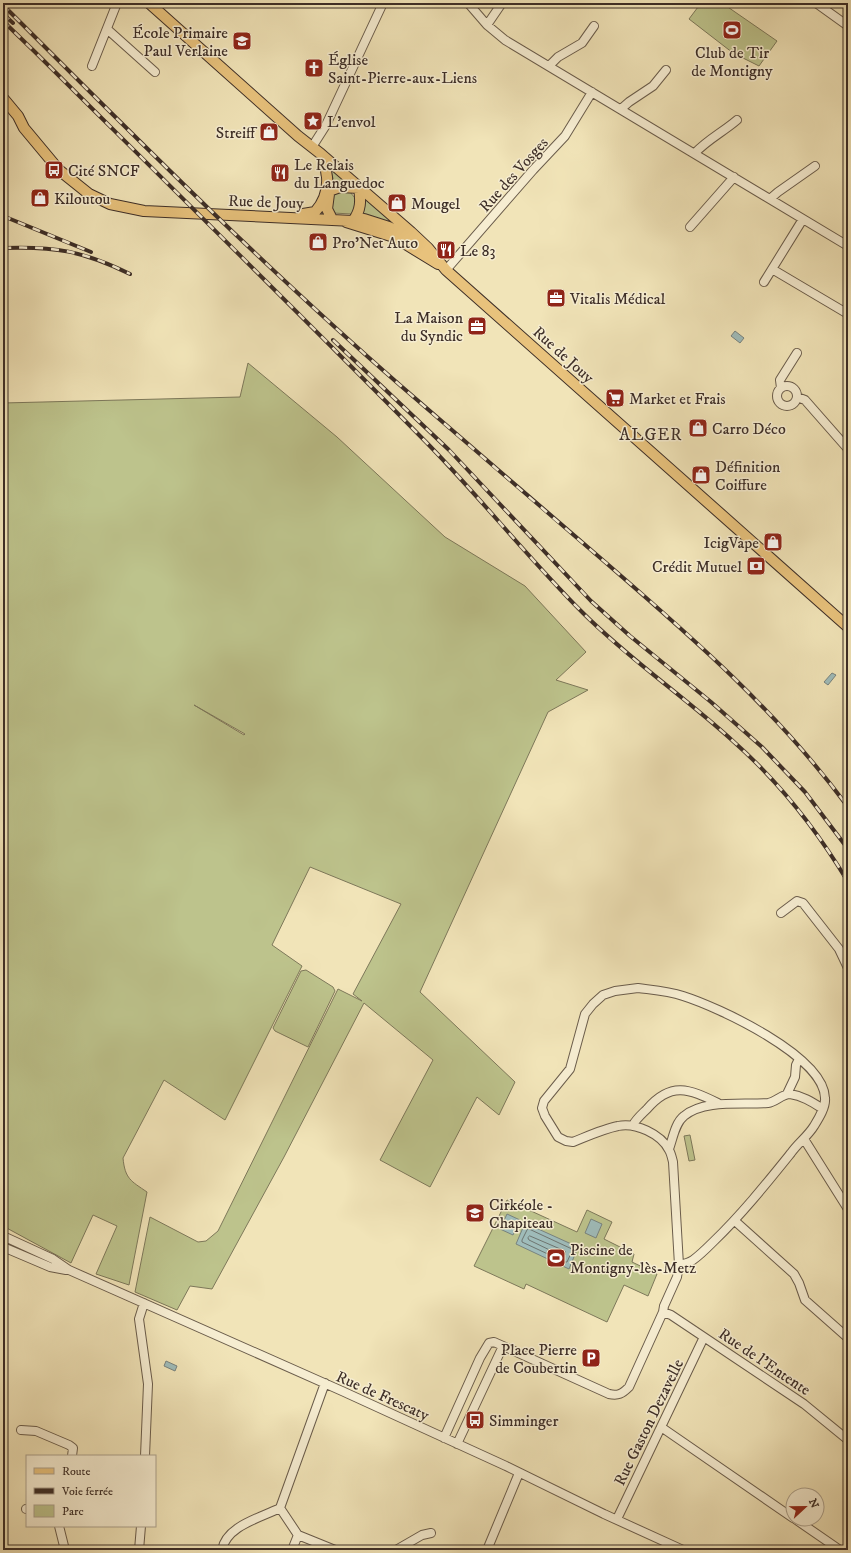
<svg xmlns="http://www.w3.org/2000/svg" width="851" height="1553" font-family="'IM FELL DW Pica',serif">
<rect width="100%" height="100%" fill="#f1e4b8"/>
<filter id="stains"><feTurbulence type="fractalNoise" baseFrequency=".005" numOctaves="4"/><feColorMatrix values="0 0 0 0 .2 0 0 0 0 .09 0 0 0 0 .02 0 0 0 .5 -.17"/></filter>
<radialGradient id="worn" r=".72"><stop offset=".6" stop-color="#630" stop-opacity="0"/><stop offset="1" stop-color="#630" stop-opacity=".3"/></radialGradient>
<!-- green -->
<path fill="#bdc38c" stroke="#7d785a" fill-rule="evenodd" d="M701 3H722L777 41 759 66 733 53 689 19Z
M329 165 351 184 333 185V178Z
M339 192H350L355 198 357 204 352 214 333 213 329 204 332 195Z
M363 195 404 231 361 216Z
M248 363 337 437 445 537 525 586 586 652 556 680 588 690 548 712 420 992 515 1082 499 1115 477 1097 430 1187 380 1160 433 1060 364 1003 284 1157 212 1289 190 1286 177 1310 135 1292 150 1217 198 1242 206 1241 218 1231 338 989 362 1001 353 994 401 904 310 867 272 945 302 966 225 1120 164 1080 123 1158C125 1179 131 1181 147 1192L129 1285 96 1274 117 1226 93 1215 71 1263 3 1226V403L240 397ZM194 705 245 734 244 735Z
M306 970 333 987 335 991 308 1047 275 1031 273 1028 301 971Z
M690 1135 695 1160 689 1161 684 1136Z
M507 1200 577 1232 587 1210 612 1222 604 1239 634 1254 632 1262 657 1274 648 1296 624 1285 607 1322 526 1284 524 1289 474 1266Z"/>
<!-- water -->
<path fill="#9fbcba" stroke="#78837f" d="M735 331 744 338 740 343 731 336Z
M832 673 836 675 828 685 824 682Z
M507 1214 520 1220 513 1235 500 1229Z
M591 1219 602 1224 596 1238 585 1233Z
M525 1223 578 1247 569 1269 516 1244Z
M166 1361 177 1366 175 1371 164 1366Z"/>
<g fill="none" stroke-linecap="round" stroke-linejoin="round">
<!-- shore -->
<path stroke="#6e7570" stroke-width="1" d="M529 1229 572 1249V1251L567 1262H565L522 1242V1240L527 1230Z
M530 1236 565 1251V1255L562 1256 529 1240 528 1238Z"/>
<!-- minor casing -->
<g stroke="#6a5c4b" stroke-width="10">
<path id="minor" d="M468 3 487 25 505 40 848 246
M816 3 848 26
M487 25 502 3
M107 29 155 72
M92 66 117 3
M549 66 558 57 582 43 594 26
M621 109 629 102 653 86 666 70
M312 147 326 125 383 3
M695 153C707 140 723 132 737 120
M771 198 778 192 815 166
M690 227 734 177
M772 269 848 314
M446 270 533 170 565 136 592 92
M764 282 803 219
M777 396a10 10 0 1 1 20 0a10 10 0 1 1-20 0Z
M781 388 780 380 797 353
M797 397 805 400 848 449
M781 913 797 901 803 903 839 949 848 968
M638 988C653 990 668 991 683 996 718 1007 824 1056 825 1098 826 1107 819 1118 814 1126 808 1136 798 1143 791 1153 766 1184 742 1214 713 1242 707 1248 700 1255 693 1260 689 1263 684 1264 679 1265L673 1162C672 1158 671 1153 669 1150 661 1134 635 1122 618 1126 603 1129 588 1136 573 1142L566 1141 558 1137 545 1116 542 1108 544 1101 570 1069 585 1014 593 1004 603 995 615 991Z
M787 1094 795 1077 796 1065 799 1059
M633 1125C636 1119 642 1114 647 1109 671 1081 689 1089 718 1103
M804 1139 848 1209
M669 1149C673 1138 675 1123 684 1116 704 1099 743 1105 768 1103 776 1102 782 1094 790 1094 803 1096 812 1102 823 1109
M735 1221 794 1274 799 1283 805 1300 848 1338
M3 1236 53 1259 69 1270 342 1391 506 1466 604 1514 683 1550
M3 1247 50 1267 66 1270
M144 1303 139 1319 148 1384 145 1456
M663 1312 671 1315 804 1404 848 1440
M503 1346 609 1394C618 1396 622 1394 629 1387L663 1312 664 1306 677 1277 679 1265
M661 1427 793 1518
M21 1430 36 1431 69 1445 73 1448 72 1456
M444 1438 480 1358 489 1343 494 1342 503 1346 457 1444
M280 1508 298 1535 335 1550
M26 1509H27
M617 1519 704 1337
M795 1519 840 1550
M59 1526 65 1550
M139 1550 141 1526
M222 1550C226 1526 260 1518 280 1508L325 1383
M292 1550 298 1535
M396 1550 422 1535 431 1533
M487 1550 519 1473"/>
</g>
<!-- major casing -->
<g stroke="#3d2e27" stroke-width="12">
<path id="major" d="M149 3 298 136 321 154 411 232 428 248 446 270 848 627
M3 98 18 116 24 128 59 170 89 194 110 204 144 211 353 221 360 218 364 219 389 227 409 237
M326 192 340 187 359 188
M329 194 327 209 332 219
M303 214 315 212C323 203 328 190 327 177 326 171 325 168 326 162
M353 221C361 210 361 201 359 188
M346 222 394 237 438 264"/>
</g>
<!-- minor -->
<use href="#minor" stroke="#f6edd1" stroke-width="8"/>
<!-- major -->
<use href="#major" stroke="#e8c27c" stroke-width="10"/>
<!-- rail casing -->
<g stroke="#3d2e27" stroke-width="4">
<path id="rail" d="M3 5C133 135 262 265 401 386 469 445 537 504 605 562 694 639 778 712 848 807
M3 14 13 23
M3 21 35 52C165 181 296 310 425 441 479 496 528 558 583 613 630 660 685 697 734 742 779 782 817 830 848 882
M3 216 91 252
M3 248C55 246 83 251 130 274
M333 340 449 450 591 601 630 636 711 702 762 747 805 792 848 849"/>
</g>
<!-- rail -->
<use href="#rail" stroke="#f6edd1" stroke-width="2.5" stroke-dasharray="8" stroke-linecap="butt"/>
</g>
<!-- icons -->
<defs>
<g id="stadium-square" transform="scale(1)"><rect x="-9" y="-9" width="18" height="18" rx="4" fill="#8f2418" stroke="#f6edd1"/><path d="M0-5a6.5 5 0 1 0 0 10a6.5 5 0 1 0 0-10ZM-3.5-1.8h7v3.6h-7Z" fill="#fff"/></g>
<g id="school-square" transform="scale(1)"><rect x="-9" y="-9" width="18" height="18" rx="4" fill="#8f2418" stroke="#f6edd1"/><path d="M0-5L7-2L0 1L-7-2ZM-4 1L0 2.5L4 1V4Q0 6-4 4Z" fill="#fff"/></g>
<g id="church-square" transform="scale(1)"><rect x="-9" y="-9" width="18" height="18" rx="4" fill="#8f2418" stroke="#f6edd1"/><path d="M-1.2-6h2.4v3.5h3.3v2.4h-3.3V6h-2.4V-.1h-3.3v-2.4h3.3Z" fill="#fff"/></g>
<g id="sight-square" transform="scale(1)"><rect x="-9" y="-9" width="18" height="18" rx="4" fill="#8f2418" stroke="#f6edd1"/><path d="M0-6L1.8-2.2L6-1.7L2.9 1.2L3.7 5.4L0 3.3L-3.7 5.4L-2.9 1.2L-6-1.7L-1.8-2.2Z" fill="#fff"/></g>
<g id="shop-square" transform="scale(1)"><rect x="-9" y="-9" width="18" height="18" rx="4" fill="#8f2418" stroke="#f6edd1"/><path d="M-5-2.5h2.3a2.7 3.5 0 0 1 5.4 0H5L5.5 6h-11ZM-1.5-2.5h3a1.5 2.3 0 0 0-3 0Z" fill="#fff"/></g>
<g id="bus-square" transform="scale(1)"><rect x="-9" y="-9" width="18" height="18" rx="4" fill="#8f2418" stroke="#f6edd1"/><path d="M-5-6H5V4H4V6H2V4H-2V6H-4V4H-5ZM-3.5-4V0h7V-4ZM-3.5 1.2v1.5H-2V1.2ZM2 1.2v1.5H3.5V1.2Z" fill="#fff"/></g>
<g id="restaurant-square" transform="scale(1)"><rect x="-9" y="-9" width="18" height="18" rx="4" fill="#8f2418" stroke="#f6edd1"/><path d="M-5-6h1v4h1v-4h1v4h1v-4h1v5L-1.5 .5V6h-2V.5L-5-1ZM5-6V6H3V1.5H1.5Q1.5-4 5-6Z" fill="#fff"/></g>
<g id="office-square" transform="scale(1)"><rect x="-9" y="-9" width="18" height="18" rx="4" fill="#8f2418" stroke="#f6edd1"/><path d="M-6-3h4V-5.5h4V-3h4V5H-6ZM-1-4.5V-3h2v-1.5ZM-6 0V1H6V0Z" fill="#fff"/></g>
<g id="supermarket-square" transform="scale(1)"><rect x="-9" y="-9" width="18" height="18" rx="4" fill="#8f2418" stroke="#f6edd1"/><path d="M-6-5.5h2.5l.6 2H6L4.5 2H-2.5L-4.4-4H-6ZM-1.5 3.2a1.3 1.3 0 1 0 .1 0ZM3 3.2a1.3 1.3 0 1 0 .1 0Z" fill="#fff"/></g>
<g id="bank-square" transform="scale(1)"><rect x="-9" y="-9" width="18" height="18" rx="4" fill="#8f2418" stroke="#f6edd1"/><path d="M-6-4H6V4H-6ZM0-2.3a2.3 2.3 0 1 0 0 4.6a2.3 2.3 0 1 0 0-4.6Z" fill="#fff"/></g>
<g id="university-square" transform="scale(1)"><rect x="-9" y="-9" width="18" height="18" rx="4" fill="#8f2418" stroke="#f6edd1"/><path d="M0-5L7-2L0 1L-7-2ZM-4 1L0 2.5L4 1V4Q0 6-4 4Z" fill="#fff"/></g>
<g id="parking-square" transform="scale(1)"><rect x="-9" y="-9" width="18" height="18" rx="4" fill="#8f2418" stroke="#f6edd1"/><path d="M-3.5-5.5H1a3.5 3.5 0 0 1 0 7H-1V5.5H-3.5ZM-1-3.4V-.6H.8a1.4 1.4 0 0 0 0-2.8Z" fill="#fff"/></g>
</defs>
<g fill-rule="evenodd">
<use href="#stadium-square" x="732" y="30"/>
<use href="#school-square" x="242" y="41"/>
<use href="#church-square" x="314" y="68"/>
<use href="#sight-square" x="313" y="121"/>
<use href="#shop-square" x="269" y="132"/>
<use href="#bus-square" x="54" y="170"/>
<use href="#restaurant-square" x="280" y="173"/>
<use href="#shop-square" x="40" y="198"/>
<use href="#shop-square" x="397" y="203"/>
<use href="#shop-square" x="318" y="242"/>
<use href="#restaurant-square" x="446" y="250"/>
<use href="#office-square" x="556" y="298"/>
<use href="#office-square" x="477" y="326"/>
<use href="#supermarket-square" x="615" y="398"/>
<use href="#shop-square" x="698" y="428"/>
<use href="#shop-square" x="701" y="475"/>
<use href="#shop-square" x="773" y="542"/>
<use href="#bank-square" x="756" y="566"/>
<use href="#university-square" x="475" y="1213"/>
<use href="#stadium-square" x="556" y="1258"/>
<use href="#parking-square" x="591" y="1358"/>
<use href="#bus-square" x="475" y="1420"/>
</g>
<g text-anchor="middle" stroke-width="3" stroke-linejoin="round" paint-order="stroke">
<!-- poi labels -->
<g font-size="16" fill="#3d2e27" stroke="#f6edd1" text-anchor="start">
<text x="228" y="38" text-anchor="end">École Primaire<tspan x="228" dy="18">Paul Verlaine</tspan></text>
<text x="732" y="58" text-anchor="middle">Club de Tir<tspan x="732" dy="18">de Montigny</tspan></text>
<text x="328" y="65">Église<tspan x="328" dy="18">Saint-Pierre-aux-Liens</tspan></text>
<text x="327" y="127">L'envol</text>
<text x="255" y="138" text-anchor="end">Streiff</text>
<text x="294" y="170">Le Relais<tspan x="294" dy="18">du Languedoc</tspan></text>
<text x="68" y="176">Cité SNCF</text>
<text x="54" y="204">Kiloutou</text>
<text x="411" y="209">Mougel</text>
<text x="332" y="248">Pro'Net Auto</text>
<text x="460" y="256">Le 83</text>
<text x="570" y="304">Vitalis Médical</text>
<text x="463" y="323" text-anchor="end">La Maison<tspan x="463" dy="18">du Syndic</tspan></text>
<text x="629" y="404">Market et Frais</text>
<text x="712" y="434">Carro Déco</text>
<text x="715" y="472">Définition<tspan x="715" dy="18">Coiffure</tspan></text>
<text x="759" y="548" text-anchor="end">IcigVape</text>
<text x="742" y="572" text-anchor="end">Crédit Mutuel</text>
<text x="489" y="1210">Cirkéole -<tspan x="489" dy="18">Chapiteau</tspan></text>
<text x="570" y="1255">Piscine de<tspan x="570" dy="18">Montigny-lès-Metz</tspan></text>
<text x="577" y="1355" text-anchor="end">Place Pierre<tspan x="577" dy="18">de Coubertin</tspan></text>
<text x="489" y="1426">Simminger</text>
</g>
<!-- street labels -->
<g font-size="16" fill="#3d2e27" stroke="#f6edd1">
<text transform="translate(513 174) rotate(-48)" y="6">Rue des Vosges</text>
<text transform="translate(266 201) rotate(2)" y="6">Rue de Jouy</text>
<text transform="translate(564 354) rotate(42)" y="6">Rue de Jouy</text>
<text transform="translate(765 1361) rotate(34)" y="6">Rue de l'Entente</text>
<text transform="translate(383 1395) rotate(24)" y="6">Rue de Frescaty</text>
<text transform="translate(648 1422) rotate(-64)" y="6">Rue Gaston Dezavelle</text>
</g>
<!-- neighbourhood labels -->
<g font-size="17" letter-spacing="1" fill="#3d2e27" stroke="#f6edd1">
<text x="651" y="440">ALGER</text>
</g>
</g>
<!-- margin -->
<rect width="851" height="1553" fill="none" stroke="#f1e4b8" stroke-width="16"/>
<rect x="4" y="4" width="843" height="1545" fill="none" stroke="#3d2e27" stroke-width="2"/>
<rect x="8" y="8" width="835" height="1537" fill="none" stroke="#3d2e27"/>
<!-- legend -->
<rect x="26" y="1455" width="130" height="72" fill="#f6edd1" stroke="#aca18d"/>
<rect x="34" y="1468" width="20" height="6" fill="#e8c27c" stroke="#aca18d"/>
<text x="62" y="1475" font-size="12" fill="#3d2e27">Route</text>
<rect x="34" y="1488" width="20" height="6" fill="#3d2e27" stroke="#aca18d"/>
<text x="62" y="1495" font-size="12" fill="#3d2e27">Voie ferrée</text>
<rect x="34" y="1505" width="20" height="12" fill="#bdc38c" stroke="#aca18d"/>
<text x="62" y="1515" font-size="12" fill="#3d2e27">Parc</text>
<!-- north arrow -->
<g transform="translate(805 1507) rotate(68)"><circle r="19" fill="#f6edd1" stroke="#aca18d"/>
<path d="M0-3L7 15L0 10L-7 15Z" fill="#8f2418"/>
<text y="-6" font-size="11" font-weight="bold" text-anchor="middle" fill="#3d2e27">N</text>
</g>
<rect width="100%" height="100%" filter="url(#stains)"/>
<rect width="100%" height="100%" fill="url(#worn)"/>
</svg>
